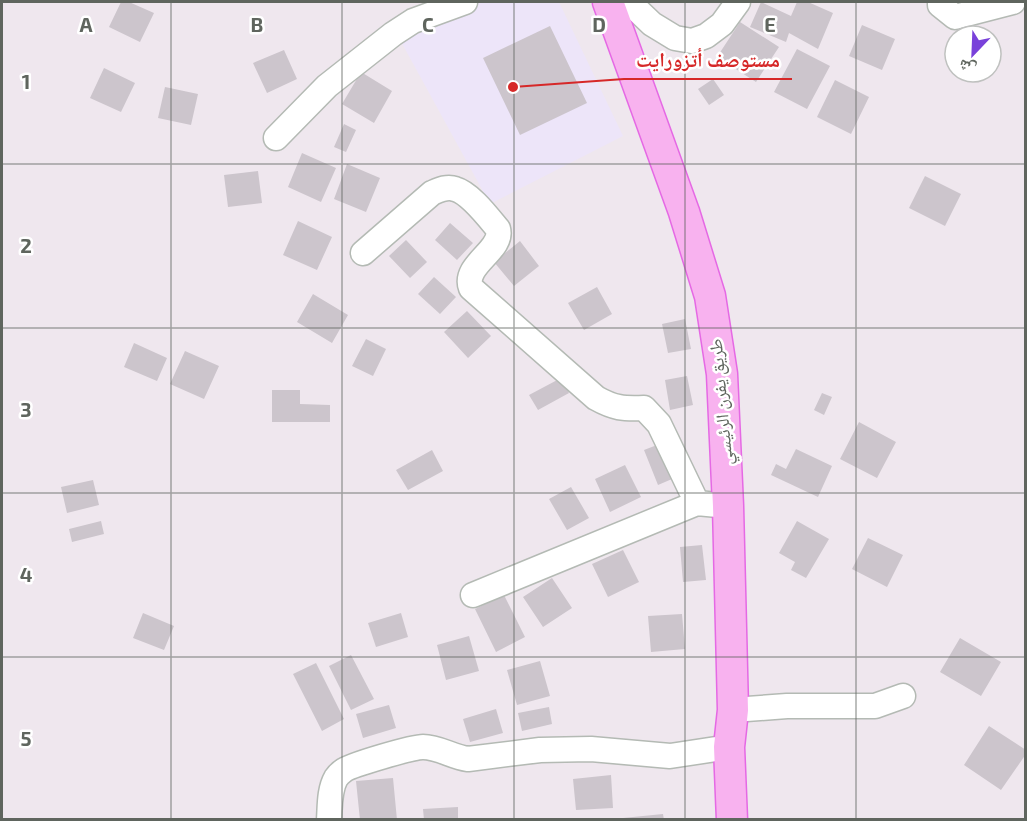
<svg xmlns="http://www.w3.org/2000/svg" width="1027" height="821" font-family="'Exo 2','Noto Naskh Arabic',sans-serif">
<rect width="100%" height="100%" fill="#efe7ee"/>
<!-- medical -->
<path fill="#ede5f9" d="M473 2H559L623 136 490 204 399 38Z"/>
<!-- building -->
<path fill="#ccc5cc" d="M121 2H129L154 13 140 42 109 27Z
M761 2 791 16 797 2H808L833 13 818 49 789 33 786 42 750 27Z
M740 22 779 47 756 82 717 57Z
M862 25 895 39 882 70 849 56Z
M550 26 587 103 520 135 483 58Z
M797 49 830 66 807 109 774 92Z
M284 50 297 79 267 93 253 63Z
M104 68 135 83 121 112 90 98Z
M361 72 392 91 374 123 342 104Z
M713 79 724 95 709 105 698 89Z
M835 80 869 97 851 134 817 117Z
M165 87 198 94 191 125 158 118Z
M344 124 356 130 346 152 334 147Z
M302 153 336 168 321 202 288 187Z
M347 164 380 178 366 212 334 199Z
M258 171 262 203 228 207 224 175Z
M925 176 961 194 945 226 909 208Z
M298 221 332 237 317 270 283 255Z
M450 223 473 243 457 260 435 240Z
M406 240 427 262 410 278 389 256Z
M520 241 539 266 514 286 494 262Z
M434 277 456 297 440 314 418 294Z
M597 287 612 314 584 330 568 303Z
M313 294 348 315 332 343 297 322Z
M467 311 491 336 468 358 444 332Z
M685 319 691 349 668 353 662 324Z
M366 339 386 349 373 376 352 366Z
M134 343 167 358 157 381 124 367Z
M185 351 219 366 204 399 170 384Z
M687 376 693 405 670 410 665 380Z
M561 378 569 393 538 410 529 395Z
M272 390H300V404L330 405V422H272Z
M822 393 832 397 824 415 814 410Z
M859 422 896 442 877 478 840 459Z
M657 445 672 479 658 485 644 450Z
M796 449 832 466 818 497 771 475 776 464 786 469Z
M432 450 443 471 408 490 396 470Z
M625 465 641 497 610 512 595 479Z
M93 480 99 505 67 513 61 487Z
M571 487 589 518 567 530 549 499Z
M101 521 104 534 72 542 69 529Z
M797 521 829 539 806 578 791 570 795 562 779 553Z
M868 538 903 555 887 587 852 569Z
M702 545 706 580 683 582 680 547Z
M623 550 639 582 608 597 592 564Z
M552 578 572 608 543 627 523 597Z
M504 595 525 637 496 652 475 609Z
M143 613 174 626 164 650 133 638Z
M401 613 408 637 376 647 368 623Z
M682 614 685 649 651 652 648 616Z
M469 636 479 671 446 680 437 645Z
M960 638 1001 662 981 696 940 672Z
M351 655 374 699 351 710 329 666Z
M540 661 550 696 517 705 507 670Z
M316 663 344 719 322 731 293 674Z
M389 705 396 728 363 738 356 714Z
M549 707 552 724 522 731 518 713Z
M496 709 503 733 470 742 463 719Z
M989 726 1026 750V754L1001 790 964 765Z
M611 775 613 808 576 810 573 779Z
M393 778 397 820H360L356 781Z
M458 807V820H424L423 809Z
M663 814 664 820H623V818Z"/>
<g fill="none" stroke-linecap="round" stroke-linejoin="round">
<!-- minor casing -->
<g stroke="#b4bab4" stroke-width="27">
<path id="minor" d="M614 2 631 4 652 24 675 38 692 41 706 36 722 24 738 2
M940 2V5L955 17 1013 2
M276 138 327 86 393 34 413 21 465 2
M363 253 432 193C439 190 447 186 455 189 470 193 488 217 498 229 504 250 462 265 471 288L596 398C614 408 623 409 644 408L659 424 697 503 728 506
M473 595 697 503
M733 710 787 706H875L903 696
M329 820C330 807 329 790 336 778 338 775 340 773 343 771 350 765 413 747 423 747 439 747 452 757 468 759L540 750 591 749 670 756 729 747"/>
</g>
<!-- major casing -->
<g stroke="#e569e4" stroke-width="33">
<path id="major" d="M608 2 684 212 710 296 722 374 728 506 733 710 729 747 732 820"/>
</g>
<!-- minor -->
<use href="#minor" stroke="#fff" stroke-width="24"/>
<!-- major -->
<use href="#major" stroke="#f8b2ef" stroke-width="30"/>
</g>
<!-- grid -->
<path fill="none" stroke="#5f655e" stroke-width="1.5" stroke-opacity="0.55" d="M171 2V820M342 2V820M514 2V820M685 2V820M856 2V820M2 164H1026M2 328H1026M2 493H1026M2 657H1026"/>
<g text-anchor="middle" stroke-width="5" stroke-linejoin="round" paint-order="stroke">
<!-- street labels -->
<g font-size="18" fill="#5f655e" stroke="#fff">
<text transform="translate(721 402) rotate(-95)" y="6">طريق يفرن الرئيسي</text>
</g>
</g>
<g font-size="20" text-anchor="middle" font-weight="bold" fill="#5f655e" stroke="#fff" stroke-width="5" stroke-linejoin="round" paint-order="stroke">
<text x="86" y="32">A</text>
<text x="257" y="32">B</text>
<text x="428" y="32">C</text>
<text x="599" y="32">D</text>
<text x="770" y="32">E</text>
<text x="26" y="89">1</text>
<text x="26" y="253">2</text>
<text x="26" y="417">3</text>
<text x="26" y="582">4</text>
<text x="26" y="746">5</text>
</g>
<!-- callouts -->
<path fill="none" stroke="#d62828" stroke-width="2" d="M513 87L624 79H792"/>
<circle fill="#d62828" stroke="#fff" stroke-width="2" cx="513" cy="87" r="6"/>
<g font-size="20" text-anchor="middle" font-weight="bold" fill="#d62828" stroke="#fff" stroke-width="5" stroke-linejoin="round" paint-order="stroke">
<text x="708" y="67">مستوصف أتزورايت</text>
</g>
<!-- border -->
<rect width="1027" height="821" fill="none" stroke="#5f655e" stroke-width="6"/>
<!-- north arrow -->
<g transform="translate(973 54) rotate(203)"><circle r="28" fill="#ffffff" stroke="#bfc1bf" stroke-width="1.5"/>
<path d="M0-4.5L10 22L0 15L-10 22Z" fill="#7941da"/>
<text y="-9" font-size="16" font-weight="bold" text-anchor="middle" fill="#5f655e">ش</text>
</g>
</svg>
